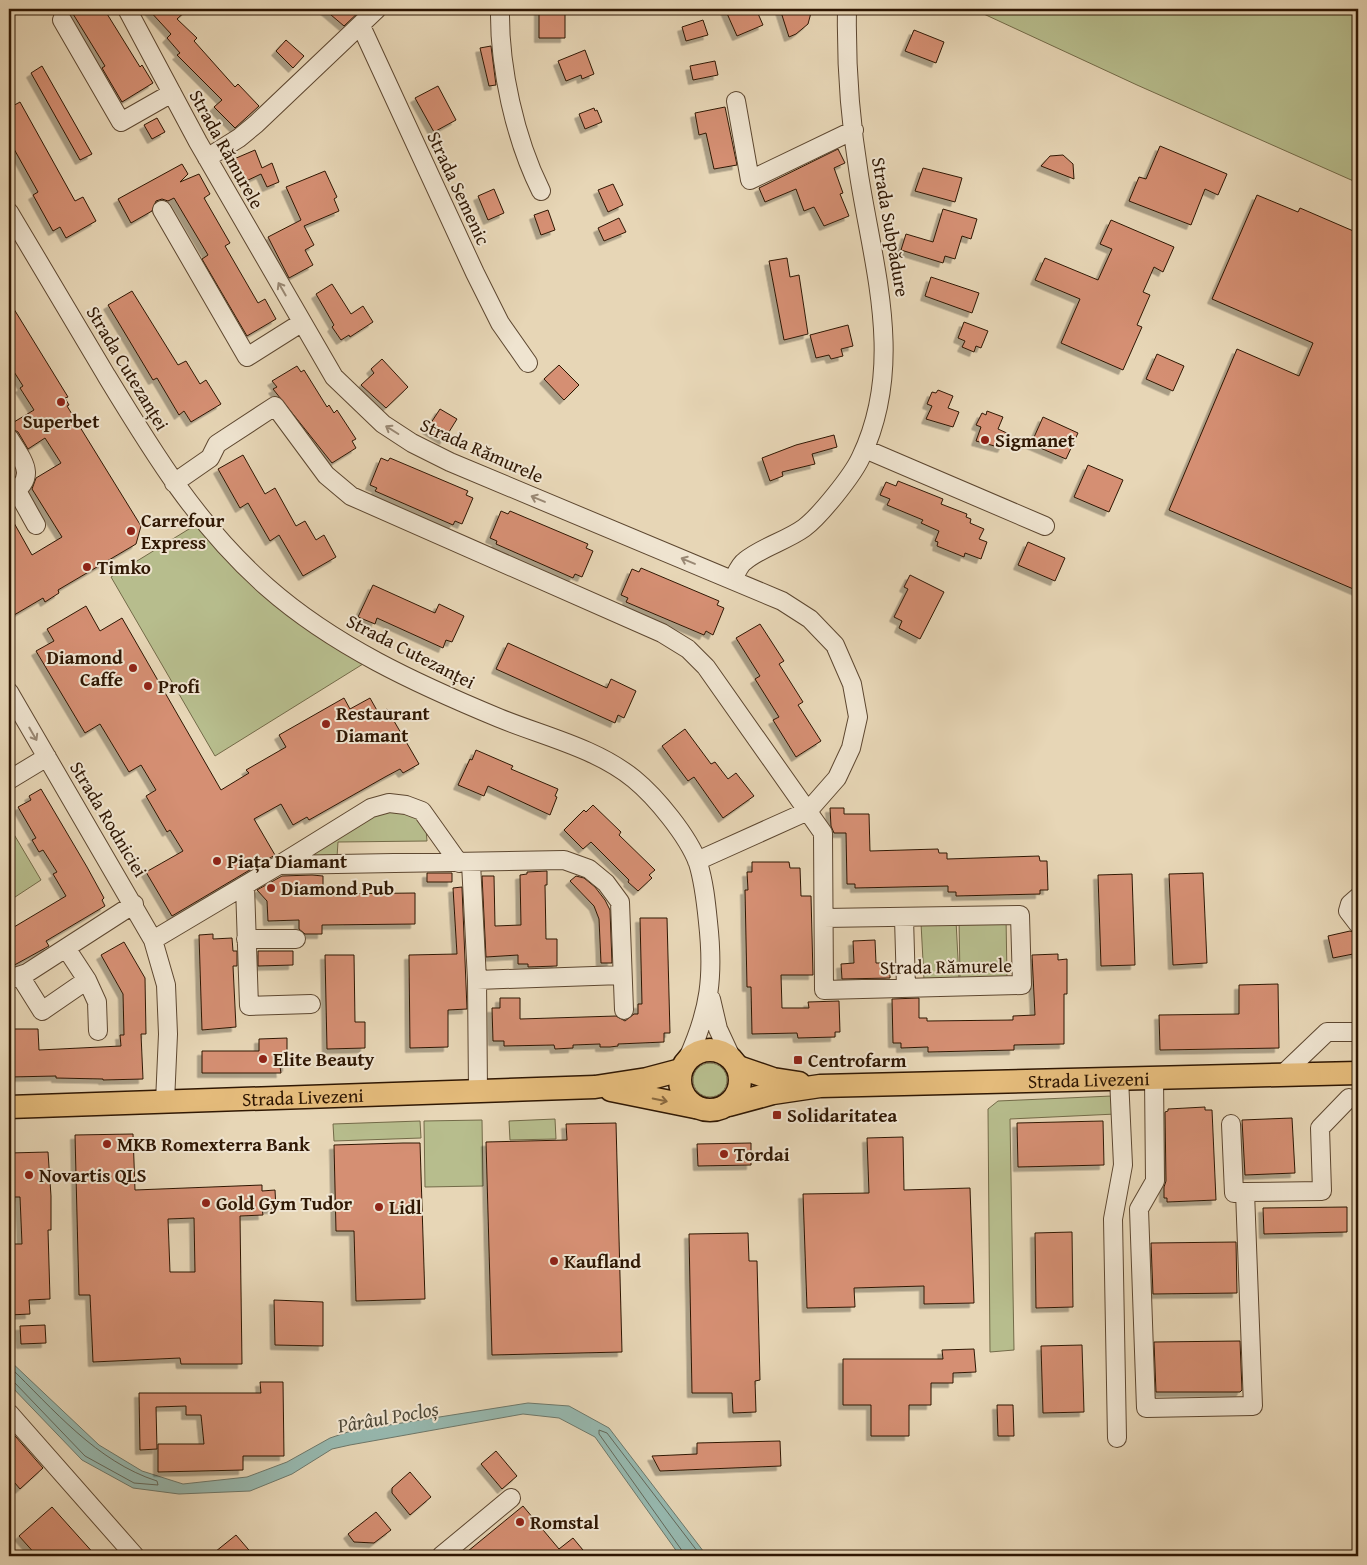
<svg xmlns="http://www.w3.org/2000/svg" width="1367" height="1565" font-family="'Gentium Book Plus',serif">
<defs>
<filter id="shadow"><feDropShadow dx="-4.5" dy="4.5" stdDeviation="0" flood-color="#0004"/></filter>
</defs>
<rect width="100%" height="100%" fill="#e7d6b6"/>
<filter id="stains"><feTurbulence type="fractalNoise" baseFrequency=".004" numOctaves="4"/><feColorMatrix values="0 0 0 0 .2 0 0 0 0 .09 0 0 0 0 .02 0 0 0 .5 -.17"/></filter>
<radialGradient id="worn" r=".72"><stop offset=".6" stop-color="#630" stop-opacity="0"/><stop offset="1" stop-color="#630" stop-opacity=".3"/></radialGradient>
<!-- green -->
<path fill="#b7bd8d" stroke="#736a48" d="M973 9H1358V183L1137 85Z
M202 521 221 542 371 659 215 756 111 577Z
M390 809 419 817 426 829 427 841 338 842 337 857H302L375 813Z
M9 826 41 880 9 901Z
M1006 917 1007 977 960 978 959 918Z
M956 921 959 978 924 980 921 923Z
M693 1080a17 17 0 1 1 34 0a17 17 0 1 1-34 0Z
M1112 1096 1116 1114 1010 1119 1014 1350 990 1352 988 1109 998 1101Z
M555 1119 556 1139 510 1140 509 1121Z
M482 1120 483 1186 425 1187 424 1121Z
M420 1121 421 1138 334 1141 333 1124Z"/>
<!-- water -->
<path fill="#97b9b0" stroke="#6d786b" d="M9 1360 99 1445 142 1471 183 1484 247 1477 287 1462 330 1438 351 1431 528 1403 569 1406 609 1428 707 1556H680L595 1437 559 1418 523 1414 350 1445 332 1449 292 1474 250 1491 179 1494 133 1488 82 1460 9 1384Z"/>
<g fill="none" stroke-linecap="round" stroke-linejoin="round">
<!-- shore -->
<path stroke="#63685a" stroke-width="1" d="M9 1366C53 1409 97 1462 157 1481L158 1485 134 1483 85 1456 14 1382 9 1381
M684 1556 683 1552 599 1434V1430L607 1433 701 1556"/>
</g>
<!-- building -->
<path fill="#d58f73" stroke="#2f1703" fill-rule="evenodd" filter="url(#shadow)" d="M70 9H104L140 67 142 65 153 83 122 102 102 68 105 66Z
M148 9H188L177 19 197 38 194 41 235 87 238 84 259 106 235 128 214 107 222 100 177 55 180 53 167 38 171 34Z
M324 9H362L344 26Z
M539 9H565V38H539Z
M725 9H756L763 25 737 36Z
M780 9H812L808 24 796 34 789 37Z
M703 20 708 35 686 41 682 27Z
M914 30 944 42 936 63 905 51Z
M286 40 304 56 293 68 276 51Z
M491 46 496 85 489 86 480 48Z
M585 50 594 74 582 79 581 75 566 81 558 61Z
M715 61 718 75 693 80 690 66Z
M42 66 92 154 80 160 31 73Z
M438 86 456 120 434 132 415 98Z
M20 102 75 201 83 197 96 221 66 238 60 227 53 231 33 195 38 192 9 140V108Z
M725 107 737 165 714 169 706 133 699 135 695 113Z
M594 108 595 111 597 110 602 122 585 129 579 114Z
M157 118 165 132 152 139 144 125Z
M1160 146 1227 174 1218 195 1205 189 1191 225 1129 201 1139 177 1146 179Z
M838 149 845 163 834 168 843 193 840 194 849 216 824 226 814 207 804 211 796 189 765 202 759 188Z
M255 150 262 168 272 163 279 182 267 187 261 174 244 182 234 159Z
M1063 155 1073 164 1074 179 1041 166 1050 156Z
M182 164 188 174 180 182 199 174 210 194 204 198 230 243 225 246 258 303 265 299 276 319 247 336 202 259 208 255 174 198 168 201 162 199 156 201 152 211 131 223 118 199Z
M923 168 962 178 955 202 915 191Z
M325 171 337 197 334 199 339 211 304 226 314 245 305 250 313 265 289 278 268 237 301 220 286 187Z
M613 184 623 205 608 212 598 190Z
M494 189 504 213 488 220 478 196Z
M1257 195 1298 212 1300 208 1358 233V591L1169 510 1237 349 1299 376 1313 343 1212 299Z
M943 209 977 219 971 239 962 236 955 259 945 256 943 263 901 250 906 234 933 242Z
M548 210 555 230 541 235 534 215Z
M619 218 626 232 604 241 598 228Z
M1111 220 1174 247 1163 272 1154 267 1143 292 1150 295 1137 325 1142 327 1123 370 1061 343 1080 299 1035 280 1045 258 1098 280 1112 249 1100 244Z
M787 258 790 277 799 275 808 334 784 340 769 261Z
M931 277 979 293 972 313 925 296Z
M332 284 351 314 363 306 373 322 350 337 349 335 341 340 332 327 334 325 316 294Z
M132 291 178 365 186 361 200 384 206 380 221 404 191 422 184 411 179 415 157 378 153 380 108 305Z
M9 301 68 397 65 398 69 405 67 406 141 526 136 544 58 590 59 593 45 602 43 598 9 618V514L32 555 62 537 32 489 36 478 61 463 45 438 28 449 18 432 9 427V425L34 410 20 388 23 386 9 364Z
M964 322 988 331 981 348 976 346 974 352 962 347 965 341 958 338Z
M848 325 853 346 841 349 843 356 831 359 829 355 816 358 810 335Z
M1157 354 1184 366 1173 391 1146 379Z
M382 359 408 387 386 408 361 385 374 373 371 369Z
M559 365 579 385 564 400 544 379Z
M297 366 301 372 304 370 327 407 329 405 334 413 337 410 356 439 352 441 356 448 332 463 273 389 277 387 272 381Z
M938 390 953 396 948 408 959 412 953 427 926 419 932 406 927 404 932 392 936 393Z
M440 409 457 419 444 440 427 429Z
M987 411 1003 417 998 429 1009 434 1002 448 976 441 981 427 976 425 982 413 986 415Z
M1043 417 1078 433 1066 459 1031 444Z
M834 435 837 447 812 454 815 464 782 472 783 476 770 481 762 458 796 445Z
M243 455 265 494 275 488 296 526 305 521 316 540 324 535 336 557 303 576 279 535 270 541 248 503 240 508 218 469Z
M381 458 388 461 390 458 468 491 466 495 473 498 462 524 455 521 453 525 375 491 377 488 370 485Z
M1088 465 1123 480 1109 512 1074 497Z
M898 481 943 499 941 504 967 514 966 517 971 519 970 523 984 529 979 539 987 542 981 559 965 553 964 557 937 546 938 542 935 541 939 531 921 523 923 520 887 505 890 499 880 495 886 482 896 486Z
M501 511 508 514 510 511 588 544 586 548 593 551 582 577 575 574 573 578 496 544 497 541 490 538Z
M1028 542 1065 558 1055 581 1018 565Z
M641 568 719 601 717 605 724 608 713 635 706 631 704 635 626 602 628 598 621 595 632 569 639 572Z
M910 575 944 592 920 639 899 628 902 621 894 617 908 589 904 587Z
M373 585 435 613 439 604 464 616 452 642 446 640 443 648 377 618 375 624 358 617Z
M86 606 100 631 122 618 221 790 249 773 246 770 286 747 279 735 344 698 350 709 370 698 379 714 387 709 419 764 403 773 400 769 385 777 309 820 307 817 293 825 281 804 254 819 275 855 172 916 146 872 183 851 170 830 167 832 146 796 156 790 141 765 129 772 100 724 85 733 36 651 54 641 47 629Z
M760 624 784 661 779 664 803 702 798 705 821 741 796 757 773 720 779 717 755 679 760 676 736 638Z
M508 643 607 688 611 679 636 691 624 718 618 715 615 723 496 669Z
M685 729 711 764 715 762 728 779 736 773 754 796 723 818 694 777 688 781 662 746Z
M476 750 513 766 511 769 558 789 555 796 557 797 550 815 488 786 484 796 458 785 470 759 472 760Z
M41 789 87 867 104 898 102 900 105 906 46 941 49 946 9 968V930L66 896 53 874 57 872 43 850 39 852 32 840 36 838 18 807 31 800 29 796Z
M593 805 621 832 619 835 655 870 649 875 652 878 638 891 628 882 629 880 591 842 583 849 564 830 584 810 586 812Z
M830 808H844V814H869L870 851 938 849 939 853H947V859L1039 856 1040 861H1047L1048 890H1040V894L956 896V892H948V886L855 888V884H847L846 833H834L831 826Z
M752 862H789L790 868H800L801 896H811L813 975H781L782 1008H809L808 1002 839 1001 840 1032H835V1037L798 1038 797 1033 752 1034 751 987H747L745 890H748L747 872H752Z
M547 871V885H545L546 939H557V966L528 967V964H518V955L486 957 482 876H494L495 926 521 925 520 875 527 874V872Z
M427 873H452V882H427Z
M1203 873 1207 963 1173 965 1169 874Z
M1132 874 1135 965 1101 966 1098 875Z
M312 875 323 876V894L415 893V924L322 925V934H305L299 929V920L268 921 267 901 257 890 282 876Z
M576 876 584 878 595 887 605 900 610 910 612 963H601L599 919 594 906 570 881Z
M462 887 467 1009 448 1010V1047L410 1048 409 955 457 954 453 888Z
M640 918H667L670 1033H664V1042L618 1044V1046L610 1047H600V1044L573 1045V1048L555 1049 554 1045 504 1046V1041H493L492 1008H500V998H520V1019L616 1016 625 1021 634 1014H638V1004H642Z
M1350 931 1358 934V953L1333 958 1328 936Z
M213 934V939L232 938 233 951H237V966H233L236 1027 202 1030 199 935Z
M875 940 876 963H890V978L842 979 841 964 854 963 853 941Z
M124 942 145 978 146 1034H141L143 1079 103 1080V1079L56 1078V1076L10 1077 9 1029H38L39 1050 121 1046 120 1035H124L123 994 101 955Z
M258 951H293V965L258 966Z
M1058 954V960L1067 959V994H1064V1044L1014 1045V1050L928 1052V1047L901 1048V1043H893L892 999 919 998V1018H927V1021L1013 1020V1016L1035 1015 1032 955Z
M325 955H354L355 1022H365V1048L327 1049Z
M1278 984 1279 1048 1160 1050 1159 1015 1239 1014V985Z
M287 1038V1067H280L281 1073H202V1051H259V1039Z
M1205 1107V1110H1212L1216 1200 1167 1202V1198H1164V1187L1166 1181 1165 1112 1168 1111V1109Z
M1292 1118 1295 1173 1245 1175 1242 1120Z
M1103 1121 1104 1165 1018 1167 1017 1123Z
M616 1123 622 1352 492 1355 486 1142 567 1140 566 1124Z
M133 1134 135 1190 262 1185V1191L275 1190 276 1209H262L263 1215 240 1216 242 1364H181L180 1358 93 1362 90 1295H79L75 1135ZM194 1218 195 1272H170L168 1219Z
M903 1137 904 1190 970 1188 974 1303 924 1304V1286L854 1288 855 1307 807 1308 803 1194 869 1193 867 1138Z
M403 1143H420L425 1299 356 1301 354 1231H336L334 1145Z
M751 1143V1165L698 1166 697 1144Z
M48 1152 51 1196V1230H48L50 1299 29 1300 30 1314 9 1315V1244H22L20 1197H9V1153Z
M1347 1207V1232L1264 1234 1263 1208Z
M1072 1232 1073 1307 1036 1308 1035 1233Z
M748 1233 749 1261H757L760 1380 755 1381 756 1412 733 1413 732 1393H692L689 1234Z
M1236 1242 1237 1293 1153 1294 1151 1243Z
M274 1300 323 1302V1346L275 1345Z
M45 1325 46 1343 21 1344 20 1326Z
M1240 1341 1242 1390 1240 1392H1156L1154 1342Z
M1082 1345 1084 1412 1043 1413 1041 1346Z
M974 1349 976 1372 953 1373V1383H931V1405H909V1436H871V1405H843V1359H943L942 1350Z
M260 1382H283L284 1456H243V1470L158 1472V1444H204L201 1415H186V1406L156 1407 157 1449 140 1450 139 1393H261Z
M997 1405H1013L1014 1436H998Z
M9 1429 43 1468 20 1489 9 1476Z
M780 1441 781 1466 660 1471 652 1456 697 1454V1443Z
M496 1451 517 1476 502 1489 481 1464Z
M410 1472 431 1497 410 1515 392 1493V1488Z
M523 1506 559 1549 573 1538 588 1556H462Z
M52 1507 96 1556H37L19 1536Z
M376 1512 391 1530 374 1543 354 1542 348 1534Z
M236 1535 254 1556H210Z"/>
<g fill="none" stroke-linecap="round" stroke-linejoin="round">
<!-- minor casing -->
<g stroke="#5d4730" stroke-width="20">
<path id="minor" d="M127 9 198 142 334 377 383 424 412 443 450 462 782 601 810 619 835 645 852 684 858 717 851 748 837 778 808 811 697 861
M500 9C499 67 515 139 541 191
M62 20 121 122 172 93
M361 26 475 273 500 323 528 363
M736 101 750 180 854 130
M207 158 239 138 256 124 377 9
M162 210 247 357 301 323
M9 212C41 266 74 321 106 375 154 454 197 525 267 587 334 646 417 684 499 718 543 736 596 748 634 779 656 797 688 836 698 863 704 882 706 902 708 922 714 976 710 1010 687 1060
M9 438C23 461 39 477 9 496
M865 449 1045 526
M174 483 210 458 217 444 275 406 326 475 351 496 662 633 688 649 706 667 823 833 824 990 1022 985 1020 915 824 918
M17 491 36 525
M733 580C736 574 739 565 745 561 762 547 786 541 804 528 820 516 853 475 861 457 905 365 874 270 859 175 850 120 846 64 847 9
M9 692 153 940 166 985 168 1034 165 1102
M9 780 47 757
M471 863 477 980 478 1091
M279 865 371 808 389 803 406 805 422 811 459 863
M245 886 249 1006 311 1004
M1358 897 1350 904 1348 911 1358 924
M904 918 906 988
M246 939H296
M153 940 279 865 564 860 589 869 606 883 620 902 624 1010
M66 948 87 980 97 1002 98 1031
M20 976 42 1011 87 980
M9 979 27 973 134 904
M477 980 622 975
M711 999 718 1029 731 1057
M1282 1075 1327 1032H1358
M1154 1077 1155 1181 1139 1209 1146 1408 1253 1406 1245 1192 1322 1191 1320 1128 1349 1098
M1231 1124 1234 1193 1245 1192
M9 1413 135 1556
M1117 1438 1113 1219 1123 1165 1119 1078
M441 1556 511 1498"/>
</g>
<!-- major casing -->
<g stroke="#2f1703" stroke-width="25">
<g id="major">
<circle cx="710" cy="1080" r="30"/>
<path d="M738 1067 773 1079 799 1083"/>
<path d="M611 1090 695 1107"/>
<path id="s1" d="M729 1105 773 1093 820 1086 1358 1073"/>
<path id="s2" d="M9 1107 595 1087 647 1079 681 1070"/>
</g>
</g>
<!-- minor -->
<use href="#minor" stroke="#efe4d0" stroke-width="18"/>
<!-- major -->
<use href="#major" stroke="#e4bb7b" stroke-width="22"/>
</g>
<!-- one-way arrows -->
<defs><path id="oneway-shaft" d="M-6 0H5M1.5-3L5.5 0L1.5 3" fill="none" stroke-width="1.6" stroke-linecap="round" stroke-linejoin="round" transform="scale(1.25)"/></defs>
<g stroke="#998874">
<use href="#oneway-shaft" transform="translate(282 289) rotate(-120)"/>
<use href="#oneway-shaft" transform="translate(392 430) rotate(-148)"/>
<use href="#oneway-shaft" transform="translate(538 499) rotate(-157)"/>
<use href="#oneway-shaft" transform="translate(688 561) rotate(-157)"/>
<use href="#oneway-shaft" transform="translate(33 734) rotate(60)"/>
</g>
<use stroke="#8a693f" href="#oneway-shaft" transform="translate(660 1100) rotate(12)"/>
<!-- markers -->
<g fill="#8f2418" stroke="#efe4d0" stroke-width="2">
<circle cx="61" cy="402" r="5"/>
<circle cx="985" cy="440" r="5"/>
<circle cx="131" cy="531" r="5"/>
<circle cx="87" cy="567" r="5"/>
<circle cx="133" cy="668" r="5"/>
<circle cx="148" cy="686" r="5"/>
<circle cx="326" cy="724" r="5"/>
<circle cx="217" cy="861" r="5"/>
<circle cx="271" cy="888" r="5"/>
<circle cx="263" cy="1059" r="5"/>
<rect x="793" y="1055" width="10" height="10" rx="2.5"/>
<rect x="772" y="1110" width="10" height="10" rx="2.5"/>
<circle cx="107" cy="1144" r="5"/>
<circle cx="724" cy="1154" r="5"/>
<circle cx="29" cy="1175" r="5"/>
<circle cx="206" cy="1203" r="5"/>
<circle cx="379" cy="1207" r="5"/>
<circle cx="554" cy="1261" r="5"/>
<circle cx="520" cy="1522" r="5"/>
</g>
<g text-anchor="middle" stroke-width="4" stroke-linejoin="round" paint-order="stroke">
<!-- street labels -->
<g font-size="19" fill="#2f1703" stroke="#efe4d0">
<text transform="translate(227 149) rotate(61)" y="7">Strada Rămurele</text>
<text transform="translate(459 188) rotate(65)" y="7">Strada Semenic</text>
<text transform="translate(891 227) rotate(80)" y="7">Strada Subpădure</text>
<text transform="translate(128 368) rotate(59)" y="7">Strada Cutezanței</text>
<text transform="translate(482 450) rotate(24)" y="7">Strada Rămurele</text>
<text transform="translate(411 651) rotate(27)" y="7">Strada Cutezanței</text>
<text transform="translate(109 819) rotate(59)" y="7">Strada Rodniciei</text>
<text transform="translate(946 966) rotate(-1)" y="7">Strada Rămurele</text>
<text dy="7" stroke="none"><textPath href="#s1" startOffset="362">Strada Livezeni</textPath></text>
<text dy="7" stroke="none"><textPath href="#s2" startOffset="294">Strada Livezeni</textPath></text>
</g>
<!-- poi labels -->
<g font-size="19" font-weight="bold" fill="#2f1703" stroke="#efe4d0" text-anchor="start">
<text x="61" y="428" text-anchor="middle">Superbet</text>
<text x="995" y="447">Sigmanet</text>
<text x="141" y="527">Carrefour<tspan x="141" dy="22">Express</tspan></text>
<text x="97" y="574">Timko</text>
<text x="123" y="664" text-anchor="end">Diamond<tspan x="123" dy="22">Caffe</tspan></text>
<text x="158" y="693">Profi</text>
<text x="336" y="720">Restaurant<tspan x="336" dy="22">Diamant</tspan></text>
<text x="227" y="868">Piața Diamant</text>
<text x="281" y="895">Diamond Pub</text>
<text x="273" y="1066">Elite Beauty</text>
<text x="808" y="1067">Centrofarm</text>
<text x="787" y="1122">Solidaritatea</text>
<text x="117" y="1151">MKB Romexterra Bank</text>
<text x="734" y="1161">Tordai</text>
<text x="39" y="1182">Novartis QLS</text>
<text x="216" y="1210">Gold Gym Tudor</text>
<text x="389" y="1214">Lidl</text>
<text x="564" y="1268">Kaufland</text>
<text x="530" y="1529">Romstal</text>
</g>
<!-- water labels -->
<g font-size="20" font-style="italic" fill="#4e4837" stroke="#efe4d0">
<text transform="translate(388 1417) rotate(-10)" y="7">Pârâul Pocloș</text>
</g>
</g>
<!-- margin -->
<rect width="1367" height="1565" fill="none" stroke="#e7d6b6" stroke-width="30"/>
<rect x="10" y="10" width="1347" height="1545" fill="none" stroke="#2f1703" stroke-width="2.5"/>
<rect x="15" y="15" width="1337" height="1535" fill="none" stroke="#2f1703"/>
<rect width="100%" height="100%" filter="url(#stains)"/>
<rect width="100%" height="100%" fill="url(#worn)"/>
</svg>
